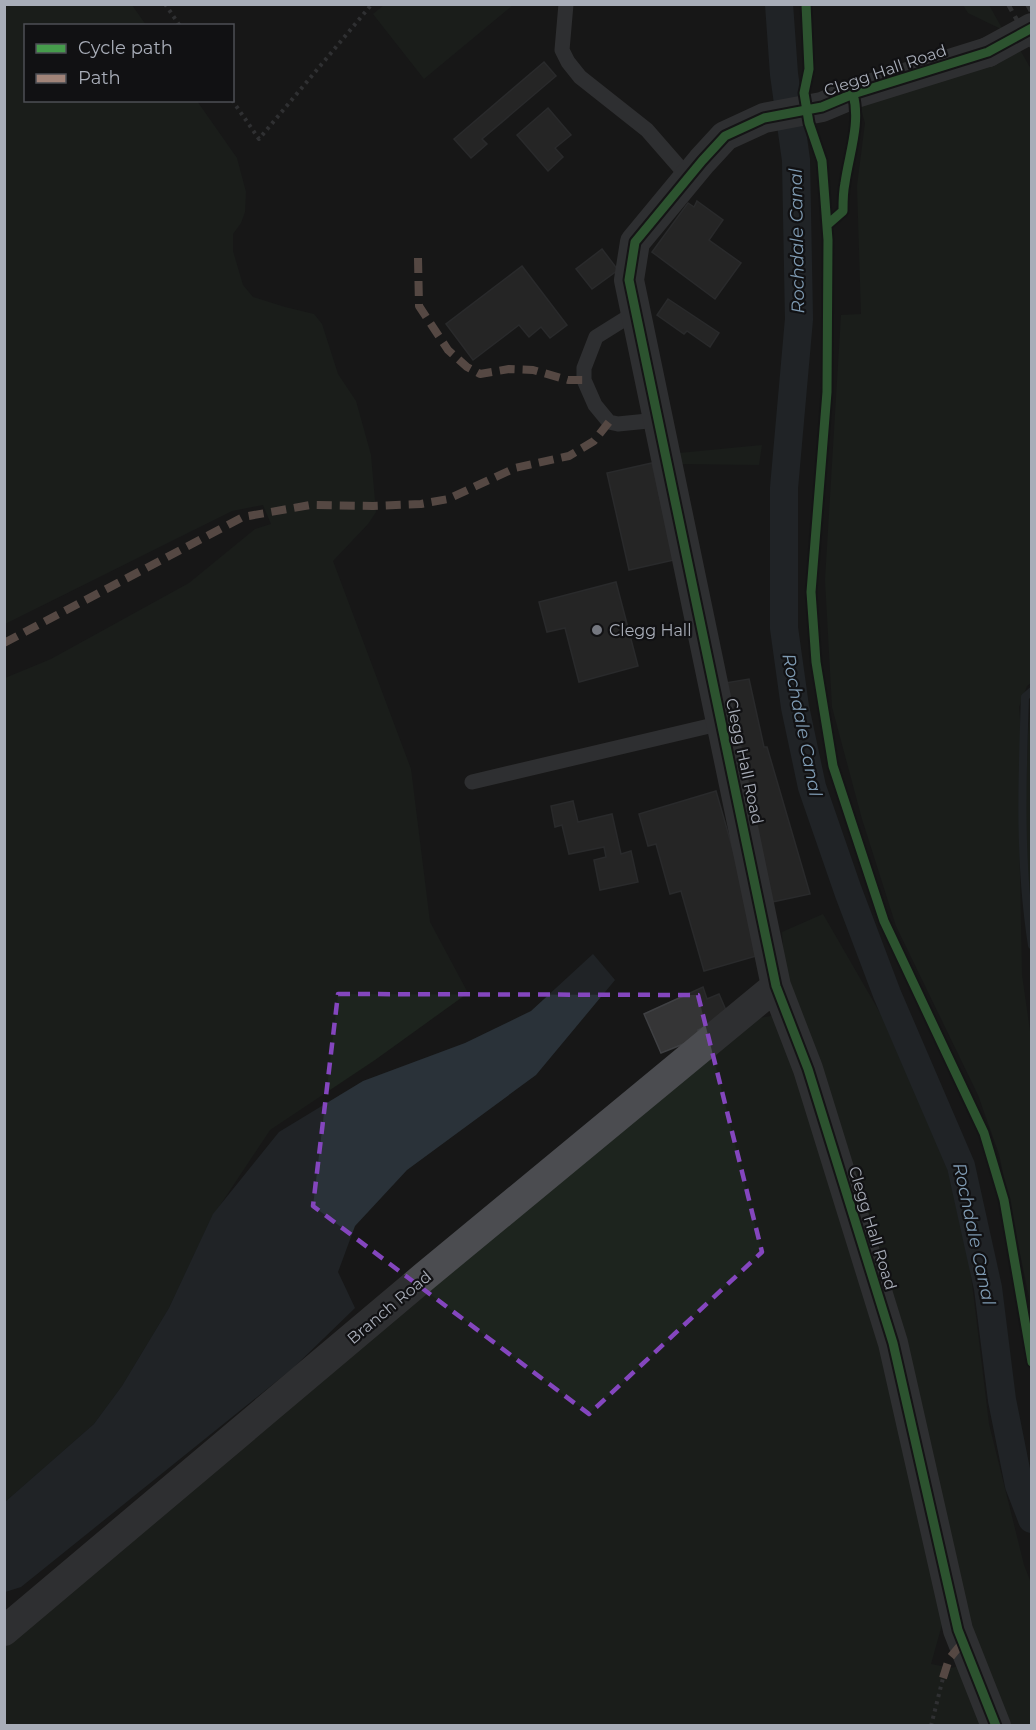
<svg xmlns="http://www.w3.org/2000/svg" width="1036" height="1730" font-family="Montserrat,sans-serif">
<rect width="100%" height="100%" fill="#171717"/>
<!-- green -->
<path fill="#1d241e" d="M5 5H132L146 25 26 26V100L197 101 237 158 246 192 245 212 241 223 233 234V251L243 285 253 297 285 307 314 314 322 324 338 374 356 401 371 455 376 512 368 524 333 561 411 769 430 922 468 993 375 1060 270 1130 211 1219 169 1308 122 1386 94 1424 5 1502V678L51 659 189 583 255 529 271 524 263 505 232 511 5 624Z
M384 5V4L513 5 424 79 373 14Z
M963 5H989L1003 30 968 13Z
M1019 48 1032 71V682L1027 686 1019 707 1024 764 1019 826 1022 975 1032 1045 1031 1306 999 1154 978 1095 896 926 862 819 832 707 825 580 841 315 861 314 857 186 865 123 859 102Z
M762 445 759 465 681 464 679 453Z
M1031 703V902L1024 846 1028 734Z
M823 914 906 1058 944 1153 970 1267 989 1424 1024 1565 1031 1583V1725H1007L964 1615 785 973 782 932Z
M777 1015 882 1328 943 1621 931 1664 951 1668 959 1666 984 1725H5L4 1648 754 1019Z"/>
<!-- water -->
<path fill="#2a3239" d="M593 954 615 980 536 1075 407 1170 355 1226 338 1272 355 1308 293 1368 21 1587 5 1592V1502L94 1424 122 1386 169 1308 213 1214 279 1132 363 1081 465 1043 531 1011Z"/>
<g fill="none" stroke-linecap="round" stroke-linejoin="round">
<!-- stream -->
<path stroke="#2a3239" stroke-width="8" d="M1032 691 1025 697C1022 780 1019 863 1032 945"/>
<!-- canal -->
<path stroke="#2a3239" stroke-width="28" d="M779 4 784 74 796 160 799 319 784 488V628L795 707 812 787 848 891 887 994 961 1166 988 1288 1002 1400 1019 1485 1032 1519"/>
</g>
<!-- building -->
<path fill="#353536" stroke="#3f4043" stroke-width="1.5" d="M544 62 556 76 482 139 487 144 471 158 454 139Z
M548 108 571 135 555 148 563 157 548 171 517 135Z
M697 201 723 220 709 240 741 263 715 299 652 252 688 203 694 207Z
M602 249 618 270 592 289 576 269Z
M522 266 567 325 550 338 541 327 529 337 519 325 473 360 446 324Z
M668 299 719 333 710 347 687 331 684 334 657 315Z
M652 463 674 560 629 570 607 473Z
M616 582 638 666 579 682 565 628 547 632 539 602Z
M749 679 764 747H767L810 894 772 902 725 683Z
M716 791 763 954 704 971 681 891 670 894 656 844 648 846 639 814Z
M573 801 578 822 612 814 621 854 631 851 638 882 600 890 594 860 606 857 604 847 569 854 562 825 555 827 551 806Z
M703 987 707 999 719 994 728 1015 698 1030 701 1037 661 1053 644 1014Z"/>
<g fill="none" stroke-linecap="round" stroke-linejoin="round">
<!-- path -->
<path stroke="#4d4e52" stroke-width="4" stroke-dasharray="3 4.5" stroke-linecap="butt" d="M165 4 180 26
M232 100 259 139 372 4
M931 1726 943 1678"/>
<!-- service -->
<path stroke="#4b4c50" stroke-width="15" d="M566 4 562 50 568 62 580 77 647 130 688 177
M636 312 596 337 584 368V380L595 405 609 422 618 424 658 420
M472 782 722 723"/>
<!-- minor -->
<path stroke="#4b4c50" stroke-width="30" d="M988 52 853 94 822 107 764 118 725 136 702 161 635 242 629 280 776 986 808 1069 893 1343 958 1630 996 1726
M4 1631 425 1276 776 986"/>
<!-- rail -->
<path stroke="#4b4c4f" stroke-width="4.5" stroke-dasharray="8 6" stroke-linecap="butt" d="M1008 4 1032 47
M1027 4 1032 13"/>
<!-- minor-bridge -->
<path stroke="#4b4c50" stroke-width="30" d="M988 52 1032 28"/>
<!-- quiet -->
<path stroke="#a18479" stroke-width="8" stroke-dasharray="15 8" stroke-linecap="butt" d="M418 258 419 306 448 350 467 367 480 374 509 369 533 370 568 380H584
M4 643 243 517 310 505 373 506 421 504 448 499 515 468 569 456 594 441 609 422
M943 1678 949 1659 963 1642"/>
<!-- cycleway casing -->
<g stroke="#111113" stroke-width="13">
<path id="cycleway" d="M806 4 809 69 804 93 809 123 822 161 828 240 827 392 811 592 816 662 833 766 884 921 984 1133 1004 1200 1032 1362
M827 225 843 211C843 202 843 192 845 183 849 154 861 123 853 94
M996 1726 958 1630 893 1343 808 1069 776 986 629 280 635 242 702 161 725 136 764 118 822 107 853 94 988 52 1032 28"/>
</g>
<!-- cycleway -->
<use href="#cycleway" stroke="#469c4c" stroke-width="9"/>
</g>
<!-- marked area -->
<path d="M0 0H1036V1730H0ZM338 994 698 995 762 1252 589 1414 313 1206Z" fill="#171717" fill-opacity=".55" fill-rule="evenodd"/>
<path fill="none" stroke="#8446be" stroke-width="4.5" stroke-dasharray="12 8" stroke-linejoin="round" d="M338 994 698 995 762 1252 589 1414 313 1206Z"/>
<!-- markers -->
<circle fill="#757880" stroke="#111113" stroke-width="2" cx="597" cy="630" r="6"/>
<g text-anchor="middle" stroke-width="4.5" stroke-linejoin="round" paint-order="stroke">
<!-- street labels -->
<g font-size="16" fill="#a8adb8" stroke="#111113">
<text transform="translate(885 70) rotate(-19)" y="6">Clegg Hall Road</text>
<text transform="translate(745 761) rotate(78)" y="6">Clegg Hall Road</text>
<text transform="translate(873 1228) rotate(73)" y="6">Clegg Hall Road</text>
<text transform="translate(389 1307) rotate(-40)" y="6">Branch Road</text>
</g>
<!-- poi labels -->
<g font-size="16" fill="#a8adb8" stroke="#111113" text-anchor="start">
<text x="609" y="636">Clegg Hall</text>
</g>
<!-- water labels -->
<g font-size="18" font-style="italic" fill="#7f9bb3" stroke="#111113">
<text transform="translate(797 241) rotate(-91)" y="6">Rochdale Canal</text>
<text transform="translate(802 725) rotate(79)" y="6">Rochdale Canal</text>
<text transform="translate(974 1234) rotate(78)" y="6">Rochdale Canal</text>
</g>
</g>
<!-- border -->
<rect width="1036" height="1730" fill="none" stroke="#a8adb8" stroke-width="12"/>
<!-- legend -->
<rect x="24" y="24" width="210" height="78" fill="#111113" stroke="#4d4f55" stroke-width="1.5"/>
<rect x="36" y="44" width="30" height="9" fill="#469c4c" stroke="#4d4f55" stroke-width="1.5"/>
<text x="78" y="54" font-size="18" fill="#a8adb8">Cycle path</text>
<rect x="36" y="74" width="30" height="9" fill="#a18479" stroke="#4d4f55" stroke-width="1.5"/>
<text x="78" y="84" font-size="18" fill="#a8adb8">Path</text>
</svg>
